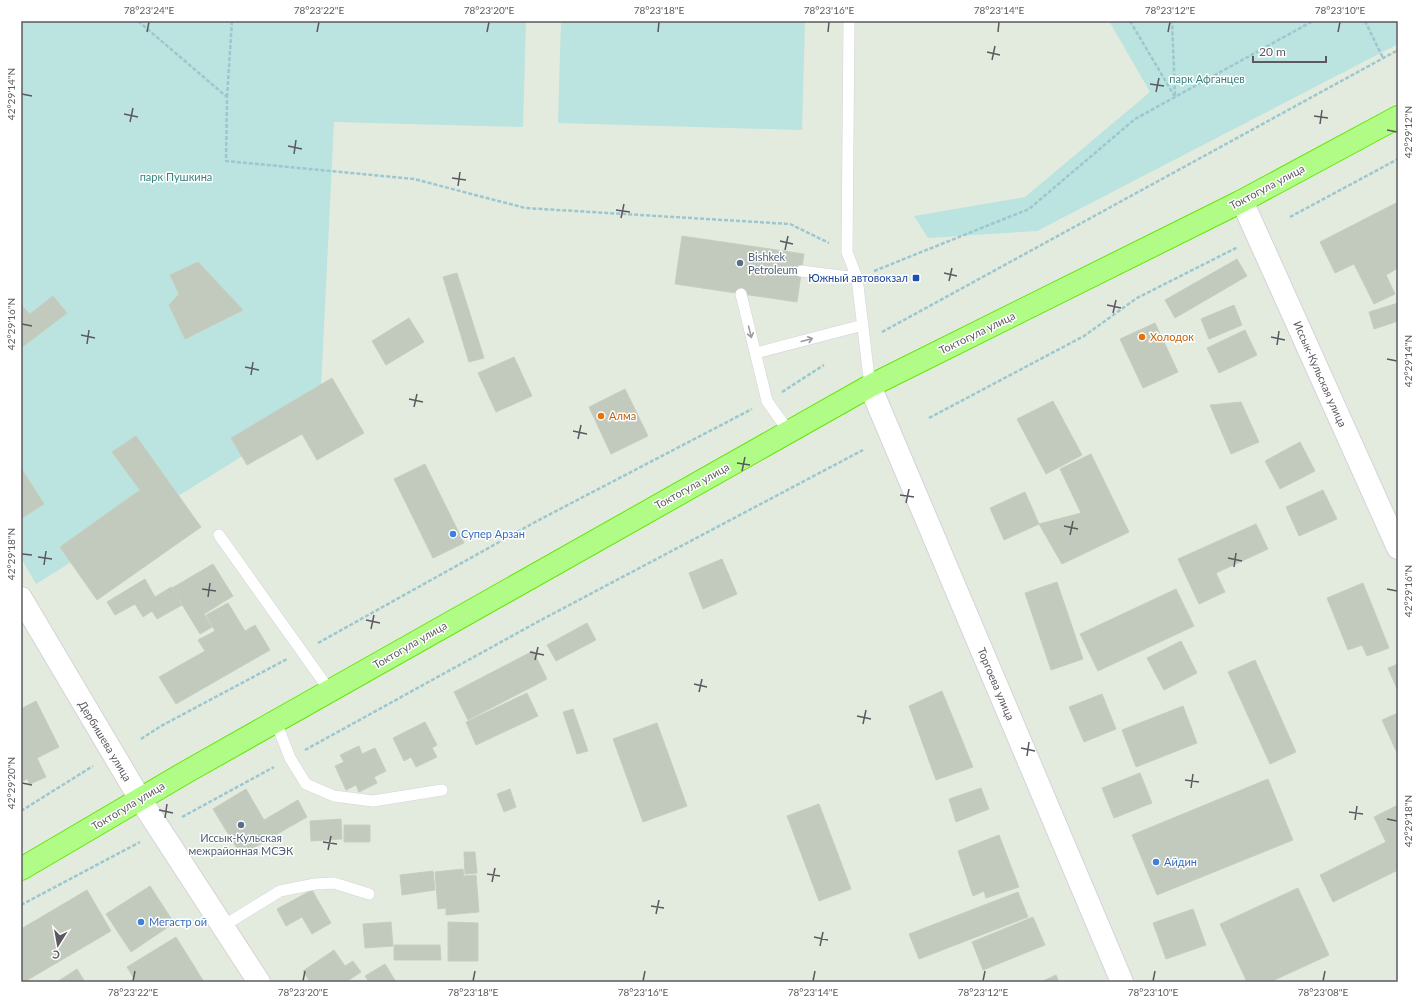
<svg xmlns="http://www.w3.org/2000/svg" width="1419" height="1003" font-family="Lato,sans-serif">
<rect width="100%" height="100%" fill="#e3ebdf"/>
<!-- green -->
<path fill="#bbe3df" d="M21 21H526L523 127 334 122 320 408 36 584 21 558Z
M561 21H805L802 130 558 123Z
M1109 21H1398V44L1037 231 928 238 914 216 1025 197 1150 92Z"/>
<!-- building -->
<path fill="#c2c9bd" stroke="#c5cfbe" d="M1398 202V268L1386 275 1395 294 1374 304 1354 264 1335 273 1320 242Z
M682 236 804 254 797 302 675 284Z
M1237 259 1247 276 1175 318 1165 300Z
M198 262 243 310 185 339 169 305 179 294 170 275Z
M457 273 484 358 469 362 443 277Z
M53 296 67 313 21 348V305L30 314Z
M1398 303V321L1374 329 1369 312Z
M1234 305 1242 325 1209 339 1201 319Z
M409 318 424 342 386 365 372 341Z
M1155 323 1178 372 1143 388 1120 339Z
M1245 330 1257 355 1219 373 1207 348Z
M514 357 532 396 496 412 478 373Z
M332 378 364 433 317 460 302 434 247 465 231 438Z
M625 389 648 436 611 454 589 407Z
M1053 401 1082 455 1046 474 1017 419Z
M1241 402 1259 442 1231 454 1210 405Z
M136 436 201 527 97 600 60 547 140 490 112 452Z
M1300 442 1315 471 1280 489 1265 461Z
M1091 454 1129 532 1062 564 1039 524 1081 513 1060 469Z
M425 464 464 543 433 558 394 479Z
M21 468 44 504 22 518 21 516Z
M1323 490 1337 519 1299 536 1286 507Z
M1025 492 1039 524 1004 540 990 508Z
M1256 524 1268 549 1216 573 1225 592 1199 604 1178 559Z
M722 559 737 594 703 609 689 573Z
M213 564 233 596 204 614 212 627 200 634 172 588Z
M145 579 155 597 171 587 182 605 157 619 152 611 143 617 135 604 115 615 107 602Z
M1057 582 1083 659 1051 670 1025 593Z
M1363 583 1389 648 1367 656 1362 645 1348 650 1327 598Z
M1176 589 1194 626 1098 671 1080 634Z
M228 603 245 631 255 625 270 650 176 704 159 677 205 651 198 640 215 631 206 615Z
M587 623 596 640 556 661 547 645Z
M1181 641 1197 673 1164 690 1147 658Z
M533 651 547 679 468 720 454 692Z
M1255 660 1296 752 1270 764 1228 672Z
M1398 664V691L1388 668Z
M942 691 973 767 936 780 909 706Z
M527 693 538 716 476 745 466 722Z
M1102 694 1116 729 1084 742 1069 707Z
M36 701 59 747 37 758 46 777 30 784 27 779 21 782V709Z
M1183 706 1197 743 1136 767 1122 730Z
M573 709 588 751 577 754 563 712Z
M1398 713V755L1382 720Z
M425 722 437 745 432 748 437 757 416 767 411 757 404 761 393 738Z
M657 723 687 806 643 822 613 739Z
M359 746 362 754 375 748 386 771 374 777 377 783 359 792 356 785 346 790 335 766 344 762 340 755Z
M1140 773 1152 803 1114 818 1102 788Z
M1268 779 1293 840 1157 895 1132 835Z
M981 788 989 809 956 822 949 799Z
M246 789 264 820 298 800 307 817 241 855 213 809Z
M510 789 516 807 504 812 497 794Z
M819 804 851 889 819 901 787 816Z
M1398 805V870L1333 902 1320 875 1386 842 1374 817Z
M341 819 342 839 311 841 310 821Z
M344 825H370V842H344Z
M999 835 1019 887 986 898 984 891 973 896 958 851Z
M464 852H475L477 873 465 874Z
M463 869 464 876 476 875 479 912 446 915V908L438 909 435 872Z
M433 871 435 890 402 895 400 875Z
M150 886 174 923 131 952 106 914Z
M1298 888 1329 955 1270 982H1247L1220 924Z
M87 890 111 931 24 982H21V929Z
M312 890 331 923 312 934 302 917 286 926 277 909Z
M1018 892 1028 917 919 959 909 934Z
M1193 909 1206 945 1166 959 1153 923Z
M1033 917 1045 945 983 970 972 942Z
M391 922 393 946 365 948 363 924Z
M448 922 478 923V961H448Z
M176 937 204 982H136L127 967Z
M394 945H440L441 960H394Z
M334 950 345 966 353 961 361 972 346 982H310L303 971Z
M385 964 396 982H369L365 976Z
M77 969 85 982H57Z
M1056 975 1059 982H1041Z"/>
<g fill="none" stroke-linecap="round" stroke-linejoin="round">
<!-- lane casing -->
<g stroke="#d6d2d9" stroke-width="12">
<path id="lane" d="M849 21 847 252 857 278 870 386
M801 271 857 278
M741 294 767 401 789 432
M756 353 863 325
M219 535 330 691
M276 722 290 758 306 784 334 796 373 801 442 790
M223 926 280 891 315 884 334 883 369 894"/>
</g>
<!-- street casing -->
<g stroke="#d6d2d9" stroke-width="24">
<path id="street" d="M1242 201 1398 548
M870 386 1122 982
M21 598 140 799 259 982"/>
</g>
<!-- highway casing -->
<g stroke="#64e604" stroke-width="24">
<path id="highway" d="M21 869 188 771 870 386 1242 201 1398 117"/>
</g>
<!-- path -->
<path stroke="#9cc7d0" stroke-width="2.5" stroke-dasharray="4 2" stroke-linecap="butt" d="M138 21 227 97 226 161 414 179 525 208 790 224 829 243
M1130 21 1175 97 1172 21
M1365 21 1383 58
M227 97 232 21
M1290 217 1398 159
M874 271 1029 209 1135 119 1313 21
M882 332 1398 50
M782 392 824 365
M929 418 1084 336 1137 298 1238 247
M318 643 537 521 752 409
M141 739 161 726 287 659
M305 750 541 620 863 450
M21 811 93 766
M182 817 274 767
M21 905 140 842"/>
<!-- lane -->
<use href="#lane" stroke="#fff" stroke-width="11"/>
<!-- street -->
<use href="#street" stroke="#fff" stroke-width="22"/>
<!-- highway -->
<use href="#highway" stroke="#b1fb87" stroke-width="22"/>
</g>
<!-- one-way arrows -->
<defs><path id="oneway-shaft" d="M-6 0H5M1.5-3L5.5 0L1.5 3" fill="none" stroke-width="1.6" stroke-linecap="round" stroke-linejoin="round"/></defs>
<g stroke="#9d9ba0">
<use href="#oneway-shaft" transform="translate(750 332) rotate(76)"/>
<use href="#oneway-shaft" transform="translate(807 340) rotate(-15)"/>
</g>
<!-- ticks -->
<path fill="none" stroke="#5c5860" stroke-width="1.5" d="M147 32 149 22M317 32 319 22M487 32 489 22M658 32 659 22M828 32 829 22M998 32 999 22M1168 32 1170 22M1338 32 1340 22M987 52 1000 55M992 60 995 46M1150 84 1164 86M1156 92 1159 78M22 94 32 96M124 114 138 117M1314 116 1328 118M130 122 133 108M1320 124 1322 110M1387 130 1397 132M288 146 302 149M294 154 296 140M452 178 466 180M458 186 460 172M616 210 630 212M621 218 624 204M780 241 793 244M785 250 788 236M944 273 957 276M949 281 952 268M1107 305 1121 308M1113 313 1116 300M22 324 32 326M81 335 95 338M1271 337 1285 340M87 344 89 330M1277 345 1279 331M1387 359 1397 361M245 367 259 370M251 375 253 362M409 399 423 402M414 407 417 394M573 431 587 434M578 439 581 425M737 463 750 465M742 471 745 457M900 495 914 497M906 503 909 489M1064 526 1078 529M1070 535 1073 521M22 554 32 555M38 557 52 559M1228 558 1242 561M44 565 46 551M1234 567 1236 553M202 589 216 591M1387 589 1397 591M208 597 210 583M366 620 380 623M371 629 374 615M530 652 544 655M535 660 538 647M694 684 707 687M699 692 702 679M857 716 871 719M863 724 866 710M1021 748 1035 751M1027 756 1029 742M1185 780 1199 782M22 783 32 785M1191 788 1193 774M159 810 173 813M1349 812 1363 814M165 818 167 804M1387 819 1397 821M1355 820 1357 806M323 842 337 844M328 850 331 836M487 874 500 876M492 882 495 868M651 906 664 908M656 914 659 900M814 937 828 940M820 946 823 932M133 981 135 971M303 981 305 971M473 981 475 971M643 981 645 971M813 981 815 971M983 981 985 971M1153 981 1155 971M1323 981 1325 971"/>
<!-- markers -->
<g fill="#5c6f8a" stroke="#fff" stroke-width="1.5">
<circle cx="740" cy="263" r="4"/>
<circle cx="241" cy="825" r="4"/>
</g>
<rect fill="#1a4fb4" stroke="#fff" stroke-width="1.5" x="912" y="274" width="8" height="8" rx="2"/>
<g fill="#e8710a" stroke="#fff" stroke-width="1.5">
<circle cx="1142" cy="337" r="4"/>
<circle cx="601" cy="416" r="4"/>
</g>
<g fill="#3f7fe0" stroke="#fff" stroke-width="1.5">
<circle cx="453" cy="534" r="4"/>
<circle cx="1156" cy="862" r="4"/>
<circle cx="141" cy="922" r="4"/>
</g>
<g text-anchor="middle" stroke-width="3" stroke-linejoin="round" paint-order="stroke">
<!-- park labels -->
<g font-size="11" fill="#35827d" stroke="#fff">
<text x="1207" y="83">парк Афганцев</text>
<text x="176" y="181">парк Пушкина</text>
</g>
<!-- street labels -->
<g font-size="11" fill="#5c5860" stroke="#fff">
<text transform="translate(1267 187) rotate(-28)" y="4">Токтогула улица</text>
<text transform="translate(977 333) rotate(-26)" y="4">Токтогула улица</text>
<text transform="translate(1320 374) rotate(66)" y="4">Иссык-Кульская улица</text>
<text transform="translate(692 486) rotate(-29)" y="4">Токтогула улица</text>
<text transform="translate(410 645) rotate(-30)" y="4">Токтогула улица</text>
<text transform="translate(996 684) rotate(67)" y="4">Торгоева улица</text>
<text transform="translate(105 741) rotate(59)" y="4">Дербишева улица</text>
<text transform="translate(128 806) rotate(-31)" y="4">Токтогула улица</text>
</g>
<!-- service labels -->
<g font-size="11" fill="#4e5e75" stroke="#fff" text-anchor="start">
<text x="748" y="261">Bishkek<tspan x="748" dy="13">Petroleum</tspan></text>
<text x="241" y="842" text-anchor="middle">Иссык-Кульская<tspan x="241" dy="13">межрайонная МСЭК</tspan></text>
</g>
<!-- transit labels -->
<g font-size="11" fill="#164399" stroke="#fff" text-anchor="end">
<text x="908" y="282">Южный автовокзал</text>
</g>
<!-- food labels -->
<g font-size="11" fill="#c56008" stroke="#fff" text-anchor="start">
<text x="1150" y="341">Холодок</text>
<text x="609" y="420">Алма</text>
</g>
<!-- shop labels -->
<g font-size="11" fill="#366cbe" stroke="#fff" text-anchor="start">
<text x="461" y="538">Супер Арзан</text>
<text x="1164" y="866">Айдин</text>
<text x="149" y="926">Мегастр ой</text>
</g>
</g>
<!-- border -->
<rect width="1419" height="1003" fill="none" stroke="#ffffff" stroke-width="44"/>
<!-- north arrow -->
<g transform="translate(58 945) rotate(191)" stroke="#ffffff" stroke-width="3" paint-order="stroke">
<path d="M0-3L7 15L0 10L-7 15Z" fill="#5c5860"/>
<text y="-6" font-size="11" font-weight="bold" text-anchor="middle" fill="#5c5860">С</text>
</g>
<!-- scale -->
<path d="M1253 56v6h73v-6" fill="none" stroke="#5c5860" stroke-width="2"/>
<text x="1259" y="56" font-size="12" fill="#5c5860" stroke="#ffffff" stroke-width="3" paint-order="stroke">20 m</text>
<rect x="22" y="22" width="1375" height="959" fill="none" stroke="#5c5860" stroke-width="1.5"/>
<g font-size="10" text-anchor="middle" fill="#5c5860">
<text x="149" y="14">78°23'24"E</text>
<text x="319" y="14">78°23'22"E</text>
<text x="489" y="14">78°23'20"E</text>
<text x="659" y="14">78°23'18"E</text>
<text x="829" y="14">78°23'16"E</text>
<text x="999" y="14">78°23'14"E</text>
<text x="1170" y="14">78°23'12"E</text>
<text x="1340" y="14">78°23'10"E</text>
<text transform="translate(11 94) rotate(-90)" y="4">42°29'14"N</text>
<text transform="translate(1408 132) rotate(-90)" y="4">42°29'12"N</text>
<text transform="translate(11 324) rotate(-90)" y="4">42°29'16"N</text>
<text transform="translate(1408 361) rotate(-90)" y="4">42°29'14"N</text>
<text transform="translate(11 554) rotate(-90)" y="4">42°29'18"N</text>
<text transform="translate(1408 591) rotate(-90)" y="4">42°29'16"N</text>
<text transform="translate(11 783) rotate(-90)" y="4">42°29'20"N</text>
<text transform="translate(1408 821) rotate(-90)" y="4">42°29'18"N</text>
<text x="133" y="996">78°23'22"E</text>
<text x="303" y="996">78°23'20"E</text>
<text x="473" y="996">78°23'18"E</text>
<text x="643" y="996">78°23'16"E</text>
<text x="813" y="996">78°23'14"E</text>
<text x="983" y="996">78°23'12"E</text>
<text x="1153" y="996">78°23'10"E</text>
<text x="1323" y="996">78°23'08"E</text>
</g>
</svg>
